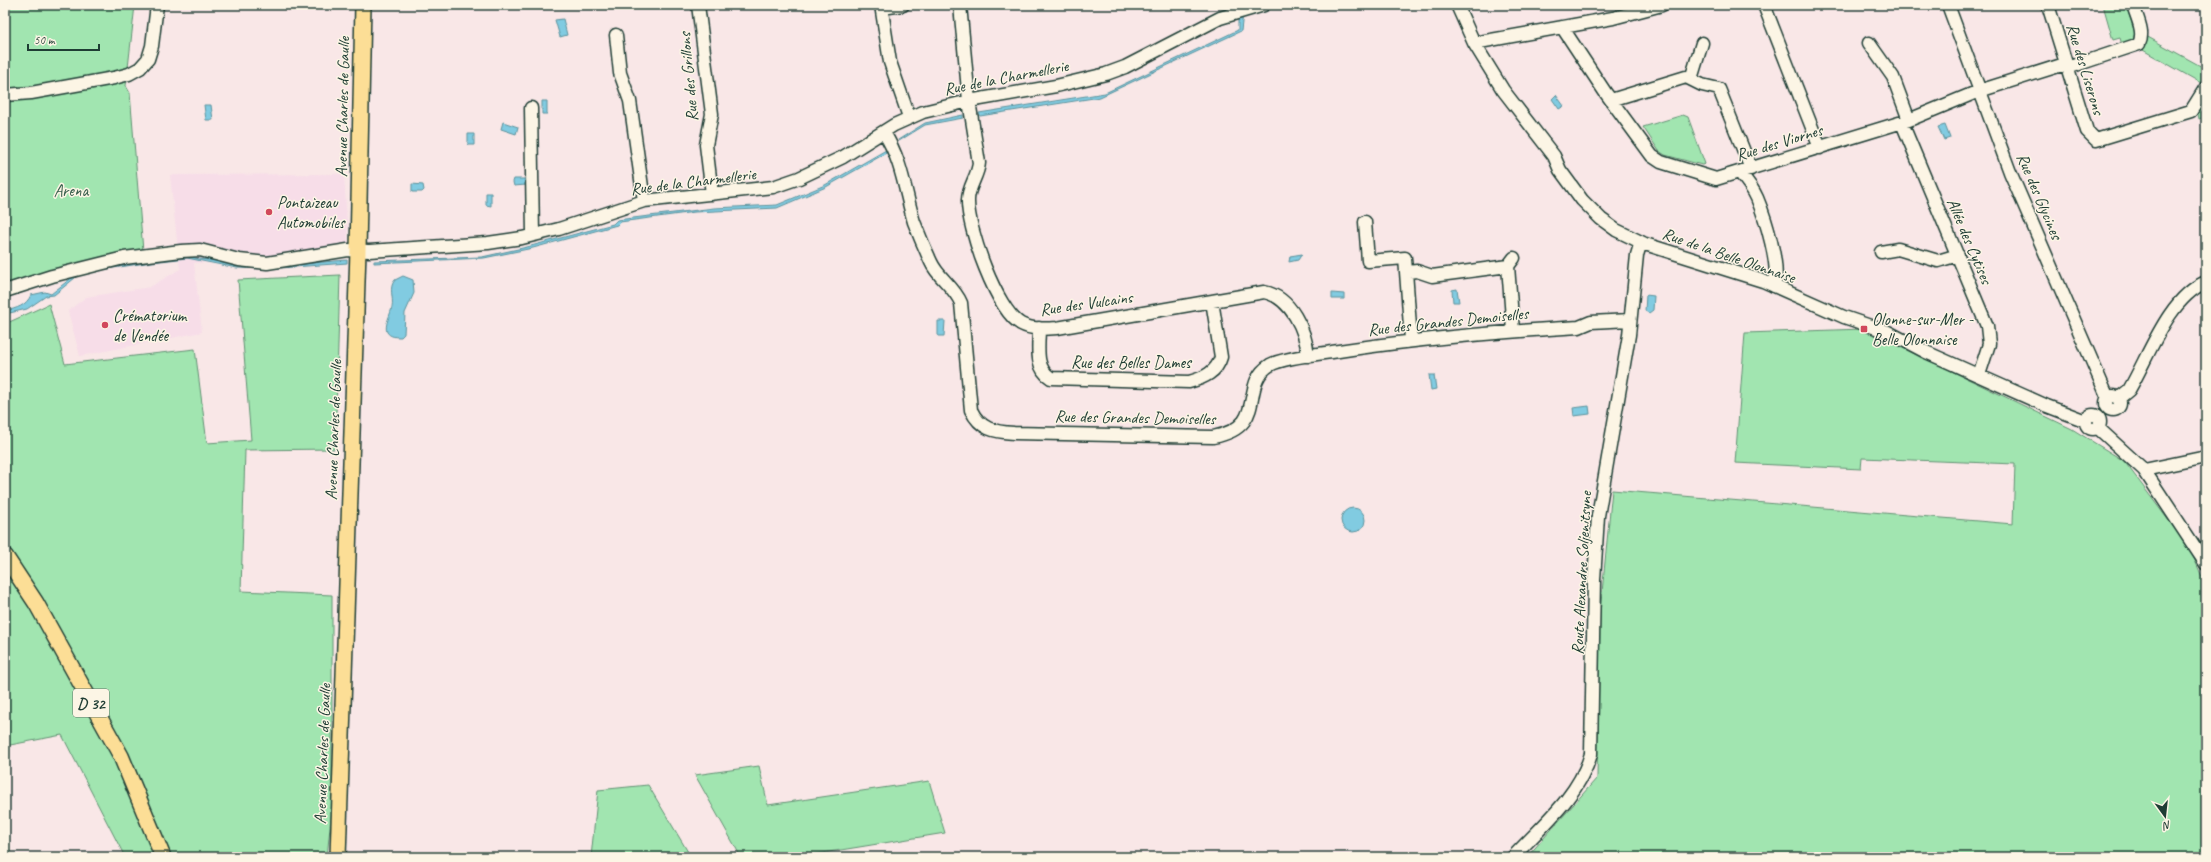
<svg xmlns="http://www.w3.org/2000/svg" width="2211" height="862" font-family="Caveat,sans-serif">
<rect width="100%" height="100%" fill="#f9e7e7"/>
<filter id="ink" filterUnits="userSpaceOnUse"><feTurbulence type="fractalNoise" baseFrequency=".025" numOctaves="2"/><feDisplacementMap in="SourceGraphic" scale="8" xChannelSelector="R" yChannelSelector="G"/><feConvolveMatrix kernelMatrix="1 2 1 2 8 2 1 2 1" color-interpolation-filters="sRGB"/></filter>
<g filter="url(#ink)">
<!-- built -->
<path fill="#f7dde8" d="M344 174 349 258 194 263 202 332 80 356 68 311 86 297 150 287 180 269 170 175Z"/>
<!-- green -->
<path fill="#a1e5b0" stroke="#609172" d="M5 5H135L126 86 130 93 143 251 98 259 5 284Z
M2103 5H2126L2135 33 2133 40 2122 45 2120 38 2113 40Z
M2146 36 2206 69V75L2201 83 2141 49Z
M2206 101V116L2199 119 2198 114Z
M1683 115 1688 117 1705 164 1702 165 1665 155 1659 151 1643 127Z
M340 275 335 449 245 450 241 591 332 595V807L327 857H125L62 735 5 746V324L49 304 65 364 195 349 207 443 251 440 238 280Z
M1864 329 2072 429 2124 461 2190 549 2206 586V857H1527L1597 778 1600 613 1612 490 2013 524 2015 464 1862 458 1861 469 1735 463 1745 333Z
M759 766 768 805 929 781 945 833 798 857H741L695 775Z
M648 785 691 857H591L598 790Z"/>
<!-- water -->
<path fill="#81cbe1" stroke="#5a929c" d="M1243 13 1241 31 1100 97 980 116 979 113 1105 93 1238 30V15Z
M563 19 567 35 560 37 555 20Z
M1556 95 1564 106 1559 109 1552 99Z
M542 101H547V114H542Z
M204 105H211L213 120H206Z
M963 115V118L925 125 899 141 898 140 925 123Z
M503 122 518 127 516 134 501 129Z
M1945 125 1950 138 1944 140 1938 127Z
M468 134H474V145H468Z
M886 150 888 152 826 187 777 208 695 212 620 222 617 225 533 248 484 258 374 263V261L482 257 527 247 613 224 617 220 714 208 777 205 825 185Z
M514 179H526V185L514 186 513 182Z
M412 184 423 185 424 190 422 192H412Z
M486 193H491V206L486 205Z
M1302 254 1298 260 1289 262 1290 256Z
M186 255 199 259 278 266 347 260V263L267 269 237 268 187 258 152 262 81 273 54 295 46 296 27 309 5 314 6 311C17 308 26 306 31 295L45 292 51 294 80 271Z
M403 276 413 280 414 293 405 313 404 334 401 337C396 337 390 337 387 332 384 325 391 314 392 307 394 297 388 288 395 280Z
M1457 289 1459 302H1453L1452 290Z
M1332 293 1344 294V299H1332Z
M1646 295 1654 296 1653 310 1649 313 1645 311Z
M938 321H945L944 336H938Z
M1429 375H1434L1436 389 1431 390Z
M1589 406 1590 414 1574 416 1573 408Z
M1341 520a12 12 0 1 1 24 0a12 12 0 1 1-24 0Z"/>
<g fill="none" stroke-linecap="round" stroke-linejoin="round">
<!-- minor casing -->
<g stroke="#1f3d34" stroke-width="15">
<path id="minor" d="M698 5 712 114 706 145 712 194
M881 5 890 62 909 117
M960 5 969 101 979 163C978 176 968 187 968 200 967 228 997 311 1021 324 1032 330 1046 329 1057 328L1264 292C1291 297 1306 331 1308 356
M1457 5 1474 43 1503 90 1554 156 1560 170 1582 200 1601 219 1616 230 1645 244 1763 281 1844 317 1888 332 1926 352 2047 406 2086 421
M1764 5 1820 148
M1948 5 2010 172 2108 398
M2048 5 2087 131 2096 140 2191 111 2206 87
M882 8 903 5
M1562 27 1605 92 1652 156 1661 162 1716 179 1909 120 1979 91 2065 64
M616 35 620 73 630 101 644 201
M1474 43 1613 18 1662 5
M1869 43 1893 77 1909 120
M2067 68 2139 44C2145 32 2137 18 2133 5
M1691 79 1702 43
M5 95 31 93 114 78 129 74 140 68 148 59 152 46 157 5
M1611 100 1686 77 1702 85 1719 89 1751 169
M531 108 533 235
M1902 123 1987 326 1989 344 1979 375
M884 133C902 160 905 192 914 222 919 235 925 249 931 262 938 278 954 286 961 303L971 410C980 429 994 432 1014 433L1213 437C1270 426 1238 385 1270 365 1282 358 1317 354 1332 352 1414 339 1496 332 1579 327L1591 322 1630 320
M1740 173C1747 181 1753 189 1757 198 1765 217 1781 267 1774 286
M1365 222 1368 261 1405 258 1411 340
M1881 252 1898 249 1938 261 1958 255
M1407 272 1417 271 1432 276 1508 266
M5 291 52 276 124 258 181 251 200 250 239 260 267 263 348 250 369 251 488 243 522 238 559 229 644 201 773 187 799 178 843 157 894 125 923 112 969 101 1056 86 1106 74 1125 67 1220 18 1264 5
M1039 328C1039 345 1034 368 1051 378L1189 382C1204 378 1217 372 1221 357L1212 301
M1513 331 1508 266 1514 258
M2106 403a7 7 0 1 1 14 0a7 7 0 1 1-14 0Z
M2118 399 2129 390C2149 356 2168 298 2206 282
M2086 422a7 7 0 1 1 14 0a7 7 0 1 1-14 0Z
M2098 428 2144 470 2206 564
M2144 470 2206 457
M1513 857C1542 826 1579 796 1591 754L1594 580 1598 516 1629 335 1637 255 1641 242"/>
</g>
<!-- major casing -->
<g stroke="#1f3d34" stroke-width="18">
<path id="major" d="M5 556 36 603 121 756 163 857
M338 857 358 251 363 5"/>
</g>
<!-- minor -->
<use href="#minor" stroke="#fcf5e5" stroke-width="12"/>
<!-- major -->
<use href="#major" stroke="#fcde96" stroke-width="15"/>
</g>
</g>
<!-- markers -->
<g fill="#d1495b" stroke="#fcf5e5" stroke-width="1.5">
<circle cx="269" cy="212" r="4"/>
<circle cx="105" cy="325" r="4"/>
<rect x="1860" y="325" width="8" height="8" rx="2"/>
</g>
<g text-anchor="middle" stroke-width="3" stroke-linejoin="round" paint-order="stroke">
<!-- shield labels -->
<rect fill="#fcf5e5" stroke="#617469" stroke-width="1" x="73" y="689" width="36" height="28" rx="3"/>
<g font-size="16" font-weight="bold" fill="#1f3d34">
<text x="91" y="709">D 32</text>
</g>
<!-- street labels -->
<g font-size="17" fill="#1f3d34" stroke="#fcf5e5">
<text transform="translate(2086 69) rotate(73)" y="6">Rue des Liserons</text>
<text transform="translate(688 77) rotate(-95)" y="6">Rue des Grillons</text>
<text transform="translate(1006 77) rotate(-11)" y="6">Rue de la Charmellerie</text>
<text transform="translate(342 107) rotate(-89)" y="6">Avenue Charles de Gaulle</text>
<text transform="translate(1779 142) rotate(-17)" y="6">Rue des Viornes</text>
<text transform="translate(693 181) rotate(-7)" y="6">Rue de la Charmellerie</text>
<text transform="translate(2040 196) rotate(67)" y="6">Rue des Glycines</text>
<text transform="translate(1970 241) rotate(67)" y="6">Allée des Cytises</text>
<text transform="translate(1729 255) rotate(19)" y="6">Rue de la Belle Olonnaise</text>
<text transform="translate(1086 303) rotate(-8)" y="6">Rue des Vulcains</text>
<text transform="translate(1448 321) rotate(-6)" y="6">Rue des Grandes Demoiselles</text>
<text x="1131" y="368">Rue des Belles Dames</text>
<text transform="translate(1135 417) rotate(1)" y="6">Rue des Grandes Demoiselles</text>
<text transform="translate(333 430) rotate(-88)" y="6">Avenue Charles de Gaulle</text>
<text transform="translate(1581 573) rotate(-87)" y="6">Route Alexandre Soljenitsyne</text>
<text transform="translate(322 754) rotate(-88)" y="6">Avenue Charles de Gaulle</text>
</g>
<!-- park labels -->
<g font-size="17" fill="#395f4d" stroke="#fcf5e5">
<text x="71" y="196">Arena</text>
</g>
<!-- poi labels -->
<g font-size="17" fill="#1f3d34" stroke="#fcf5e5" text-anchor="start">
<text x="277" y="208">Pontaizeau<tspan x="277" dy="20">Automobiles</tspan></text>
<text x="113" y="321">Crématorium<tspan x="113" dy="20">de Vendée</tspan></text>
<text x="1872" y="325">Olonne-sur-Mer -<tspan x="1872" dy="20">Belle Olonnaise</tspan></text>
</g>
</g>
<!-- margin -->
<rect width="2211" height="862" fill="none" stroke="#fcf5e5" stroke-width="20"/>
<rect x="10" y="10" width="2191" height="842" fill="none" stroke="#1f3d34" stroke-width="1.5" filter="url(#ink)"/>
<!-- north arrow -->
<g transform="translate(2165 816) rotate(165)" stroke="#fcf5e5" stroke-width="3" paint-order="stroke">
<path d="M0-3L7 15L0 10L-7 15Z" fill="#1f3d34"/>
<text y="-6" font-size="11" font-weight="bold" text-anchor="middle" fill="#1f3d34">N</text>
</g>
<!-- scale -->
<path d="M28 44v6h71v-6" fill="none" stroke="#1f3d34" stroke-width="2"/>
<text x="34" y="44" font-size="12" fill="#1f3d34" stroke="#fcf5e5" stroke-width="3" paint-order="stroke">50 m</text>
</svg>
